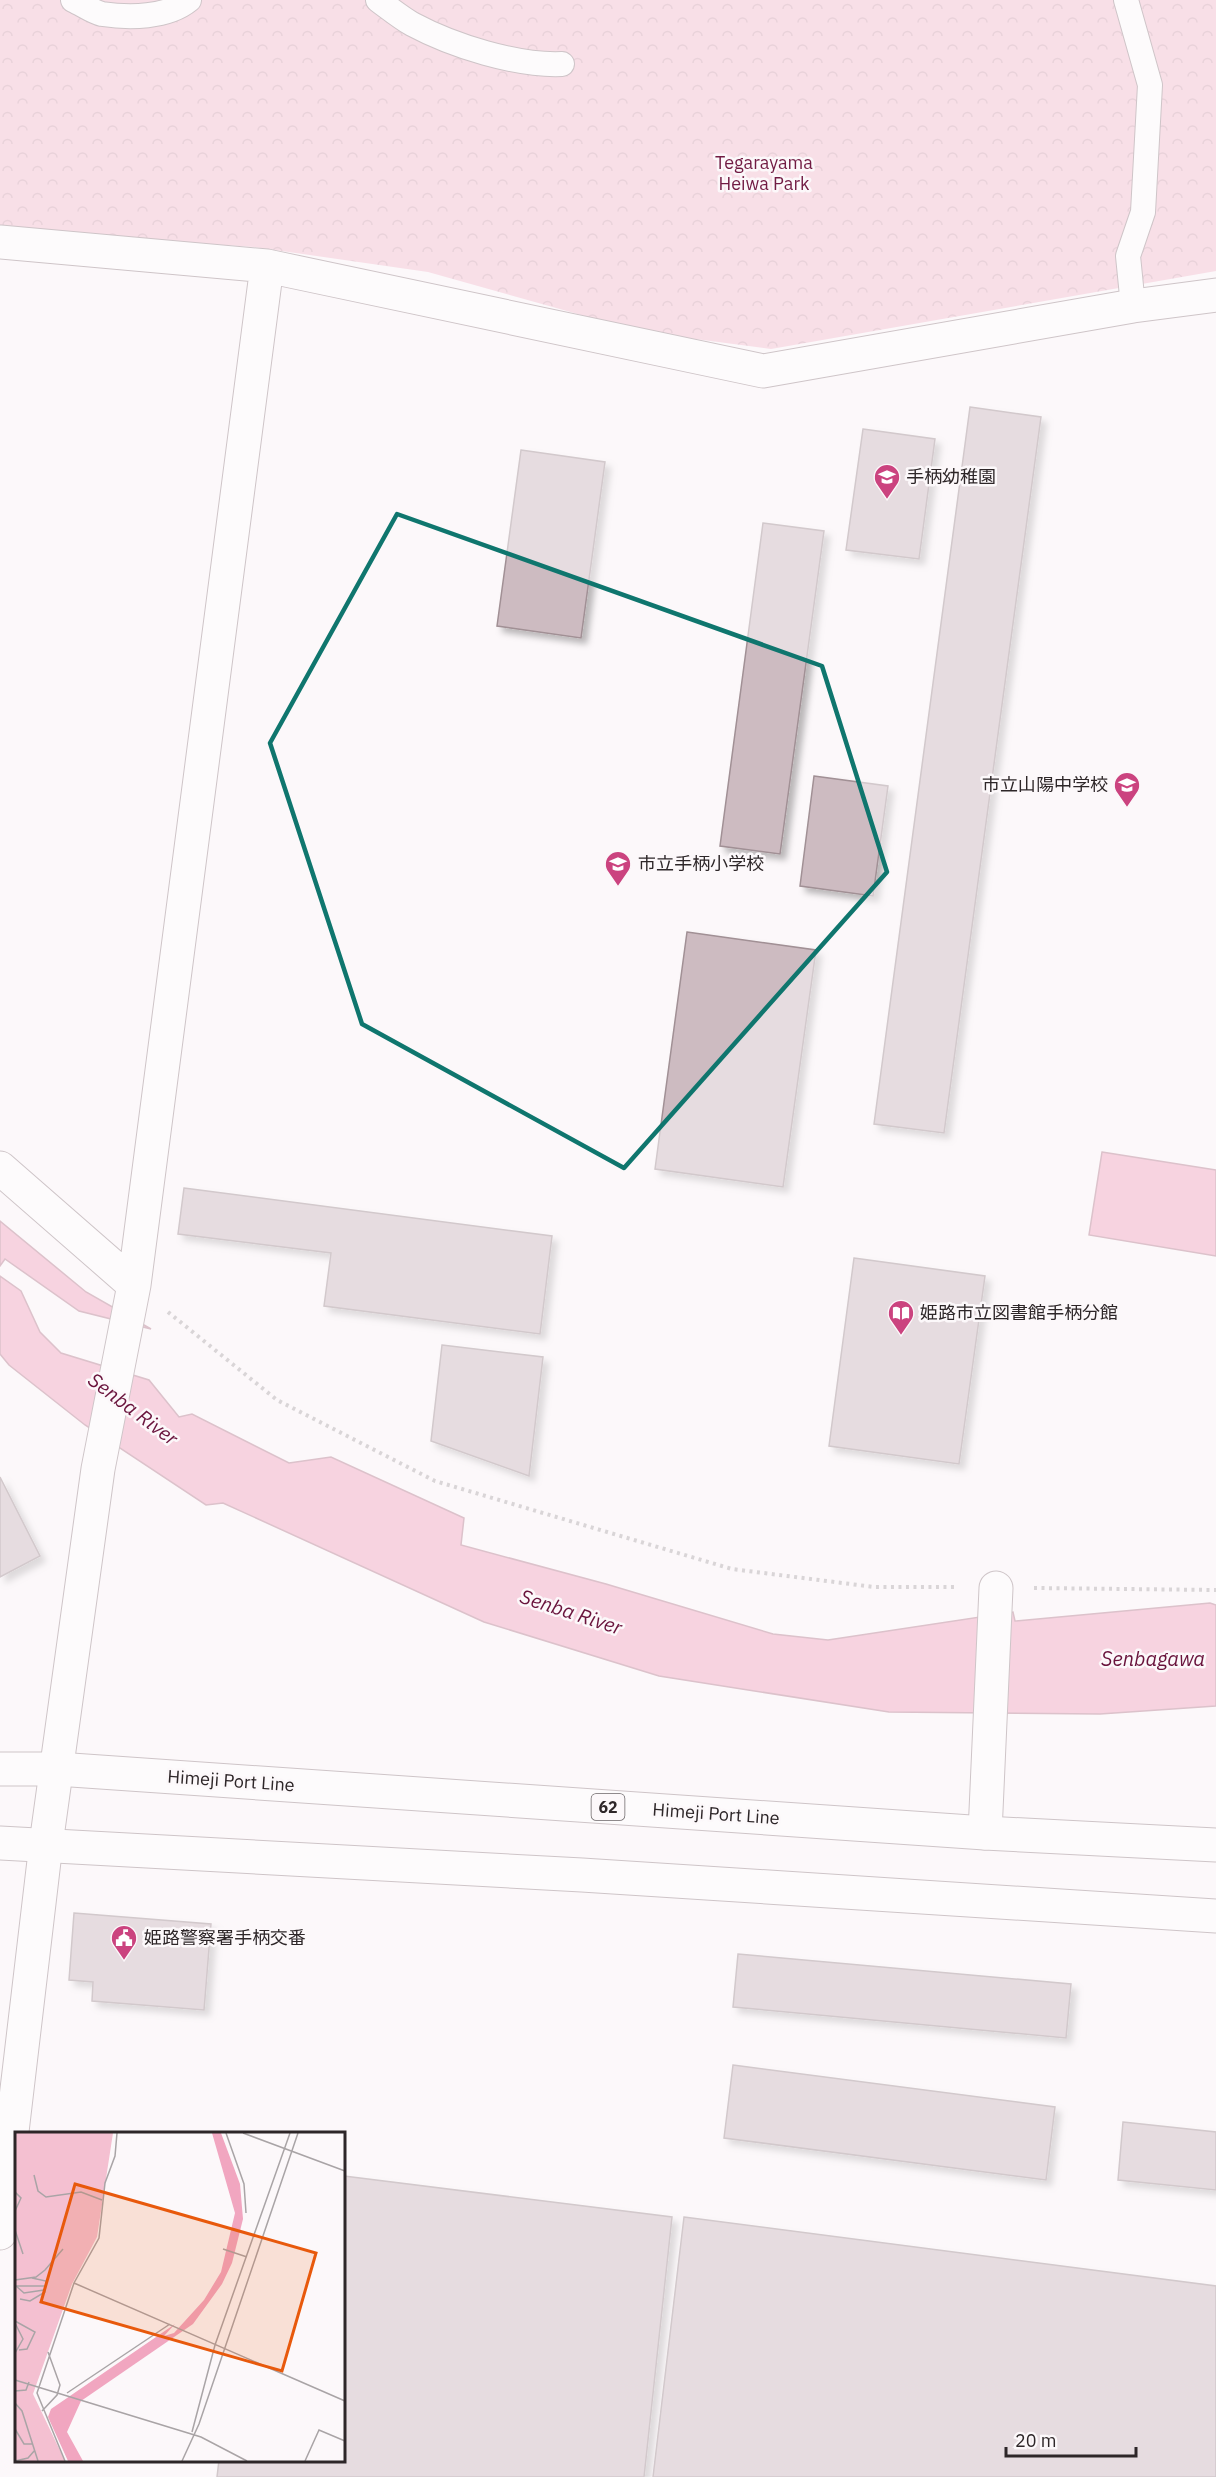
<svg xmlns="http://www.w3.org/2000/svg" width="1216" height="2477" font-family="'IBM Plex Sans','Noto Sans JP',sans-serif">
<defs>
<pattern id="park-crowns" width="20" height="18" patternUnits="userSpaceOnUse" patternTransform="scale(1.5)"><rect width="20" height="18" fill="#f4c0d1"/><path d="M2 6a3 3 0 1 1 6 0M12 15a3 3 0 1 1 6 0" fill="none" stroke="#d2a5b3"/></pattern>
<filter id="shadow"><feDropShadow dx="5.5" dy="5.5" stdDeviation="3" flood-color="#0004"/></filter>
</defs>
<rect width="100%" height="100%" fill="#fcf8fa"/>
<!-- park -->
<path fill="url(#park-crowns)" d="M0 0H1216V271L771 349 642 332 428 272 254 247 0 230Z"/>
<!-- water -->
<path fill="#f1a6c0" stroke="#b68092" stroke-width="1.5" d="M1102 1152 1216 1170V1256L1089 1235Z
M0 1221 86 1292 151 1329 79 1311 5 1259 0 1266Z
M0 1276 21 1291 40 1332 61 1353 149 1380 179 1417 192 1414 289 1463 331 1457 464 1518 461 1545 606 1584 773 1634 828 1640 1013 1612 1015 1621 1210 1603 1216 1605V1706L1100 1714 889 1712 659 1676 484 1622 223 1503 206 1505 85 1425 9 1365 0 1354Z"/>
<!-- building -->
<path fill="#cdbbc1" stroke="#a19095" stroke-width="1.5" filter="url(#shadow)" d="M970 407 1041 417 944 1133 874 1124Z
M863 429 935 439 919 559 846 550Z
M521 450 605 462 581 638 497 626Z
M763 523 824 531 780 854 720 846Z
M814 776 888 786 873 896 800 886Z
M687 932 816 950 783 1187 655 1169Z
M184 1188 552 1236 540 1334 324 1306 331 1253 178 1234Z
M854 1258 985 1276 959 1464 829 1446Z
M442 1345 543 1357 529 1476 431 1441Z
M0 1477 40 1556 0 1577Z
M74 1913 211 1924 204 2010 92 2001 93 1982 69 1980Z
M738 1954 1071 1984 1066 2038 733 2007Z
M733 2065 1055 2107 1046 2180 724 2138Z
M1123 2122 1216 2132V2190L1118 2180Z
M344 2176 672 2217 644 2477H217L219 2460H344Z
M684 2217 1216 2286V2477H653Z"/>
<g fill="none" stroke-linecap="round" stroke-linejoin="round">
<!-- lane casing -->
<g stroke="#98878c" stroke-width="26">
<path id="lane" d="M73 0C82 4 93 12 102 14 129 18 167 18 189 0
M378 0C389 8 400 17 412 24 453 46 517 66 562 64
M1126 0 1150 85 1143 212 1128 256 1133 306"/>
</g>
<!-- street casing -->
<g stroke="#98878c" stroke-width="35">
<path id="street" d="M0 242 267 266 763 371 1133 306 1216 295
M0 1168 134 1285
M985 1833 996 1588
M0 2233 46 1844 98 1469 134 1285 267 266"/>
</g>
<!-- primary casing -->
<g stroke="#98878c" stroke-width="35">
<path id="primary" d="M0 1769H57L985 1833 1216 1845
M0 1843 582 1875 1216 1916"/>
</g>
<!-- path -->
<path stroke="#b0abad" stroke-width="4" stroke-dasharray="3 4.5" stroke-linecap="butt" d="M168 1312 277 1400 435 1481 732 1569 874 1587H957
M1034 1588 1216 1590"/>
<!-- lane -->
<use href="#lane" stroke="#fff" stroke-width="24"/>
<!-- street -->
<use href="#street" stroke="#fff" stroke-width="33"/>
<!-- primary -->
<use href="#primary" stroke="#fff" stroke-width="33"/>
</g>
<!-- marked area -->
<path d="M0 0H1216V2477H0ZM397 514 822 666 887 872 624 1168 362 1024 270 743Z" fill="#fcf8fa" fill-opacity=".55" fill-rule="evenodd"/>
<path fill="none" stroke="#0f766e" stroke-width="4.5" stroke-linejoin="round" d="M397 514 822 666 887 872 624 1168 362 1024 270 743Z"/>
<!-- icons -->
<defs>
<g id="school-pin" transform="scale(1.35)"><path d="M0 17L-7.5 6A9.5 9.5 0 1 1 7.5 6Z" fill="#cb437f" stroke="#fcf8fa"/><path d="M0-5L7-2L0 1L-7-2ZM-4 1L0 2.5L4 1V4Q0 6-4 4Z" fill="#fff"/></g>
<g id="library-pin" transform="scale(1.35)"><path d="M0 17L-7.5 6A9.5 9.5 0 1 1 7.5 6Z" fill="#cb437f" stroke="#fcf8fa"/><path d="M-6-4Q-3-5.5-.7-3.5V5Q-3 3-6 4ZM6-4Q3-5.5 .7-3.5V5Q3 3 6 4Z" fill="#fff"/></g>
<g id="civic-pin" transform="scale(1.35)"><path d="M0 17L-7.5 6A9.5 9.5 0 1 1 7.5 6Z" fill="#cb437f" stroke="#fcf8fa"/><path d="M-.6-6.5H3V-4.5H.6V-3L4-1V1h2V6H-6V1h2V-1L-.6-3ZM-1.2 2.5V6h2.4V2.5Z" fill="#fff"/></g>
</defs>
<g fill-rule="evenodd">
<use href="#school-pin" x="887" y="477"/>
<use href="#school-pin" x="1127" y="785"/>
<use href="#school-pin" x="618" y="864"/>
<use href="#library-pin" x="901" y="1313"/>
<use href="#civic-pin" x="124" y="1938"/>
</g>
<g text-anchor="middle" stroke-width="5" stroke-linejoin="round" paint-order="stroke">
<!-- shield labels -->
<rect fill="#fcf8fa" stroke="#6b6567" stroke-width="1.5" x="591.5" y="1794" width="33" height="26" rx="4.5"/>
<g font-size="16" font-weight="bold" fill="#2d2628">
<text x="608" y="1813">62</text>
</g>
<!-- park labels -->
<g font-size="18" fill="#711b43" stroke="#fcf8fa">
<text x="764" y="169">Tegarayama<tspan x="764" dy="21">Heiwa Park</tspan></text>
</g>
<!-- poi labels -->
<g font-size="18" fill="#2d2628" stroke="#fcf8fa" text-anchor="start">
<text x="906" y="483">手柄幼稚園</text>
<text x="1108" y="791" text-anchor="end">市立山陽中学校</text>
<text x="638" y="870">市立手柄小学校</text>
<text x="920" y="1319">姫路市立図書館手柄分館</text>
<text x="144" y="1944">姫路警察署手柄交番</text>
</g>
<!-- street labels -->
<g font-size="18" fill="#2d2628" stroke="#fcf8fa">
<text transform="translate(231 1781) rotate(4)" y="6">Himeji Port Line</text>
<text transform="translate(716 1814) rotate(4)" y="6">Himeji Port Line</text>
</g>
<!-- water labels -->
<g font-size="20" font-style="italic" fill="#69133c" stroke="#fcf8fa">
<text transform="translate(133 1409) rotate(37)" y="7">Senba River</text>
<text transform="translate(571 1612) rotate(18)" y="7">Senba River</text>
<text x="1153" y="1666">Senbagawa</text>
</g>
</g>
<!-- overview -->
<g transform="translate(15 2132)">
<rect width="330" height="330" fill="#fcf8fa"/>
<path d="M0 1H98L82 105 57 152 18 262 50 329H0Z" fill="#f4c0d1"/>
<path d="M3 4 21 12 14 38 0 36Z" fill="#f4c0d1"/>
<path d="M197 1H206L225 52 228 87 217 131 207 152 178 192 66 269 52 300 68 329H53L33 285 36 277 160 192 149 204 159 201 189 168 206 140 220 81Z" fill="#f1a6c0"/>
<path fill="none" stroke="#a9a4a6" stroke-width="1.5" d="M211 1 229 52 231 81M228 1 330 39M19 43 23 59 31 65 66 60 87 68M0 60 6 66 0 79M0 98 8 122M208 117 232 125M0 148 21 145 30 138 48 117M59 151 330 269M1 154 9 161 29 158M1 154H32M5 167 15 169 30 160 31 149 17 146M0 189 20 200 12 217 4 218M0 191 8 207 0 221M0 248 186 305 232 329M0 259 11 258 14 250M52 261 155 192M0 271 7 279 23 329M27 279 42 263 45 253 33 220M0 297 9 312H18M177 300 200 213 275 1M0 329 13 326 20 318M50 329 22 261 59 151 84 106 90 51 100 24 102 1M167 329 184 292 283 1M290 329 304 298 330 309"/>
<path fill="#e8590c" fill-opacity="0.15" stroke="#e8590c" stroke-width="3" d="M60 52 301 121 267 239 26 170Z"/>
<rect width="330" height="330" fill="none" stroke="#2d2628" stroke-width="3"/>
</g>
<!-- scale -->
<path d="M1006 2447v9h130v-9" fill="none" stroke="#2d2628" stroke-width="3"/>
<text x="1015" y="2447" font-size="18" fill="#2d2628" stroke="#fcf8fa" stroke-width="4.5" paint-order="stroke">20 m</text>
</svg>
